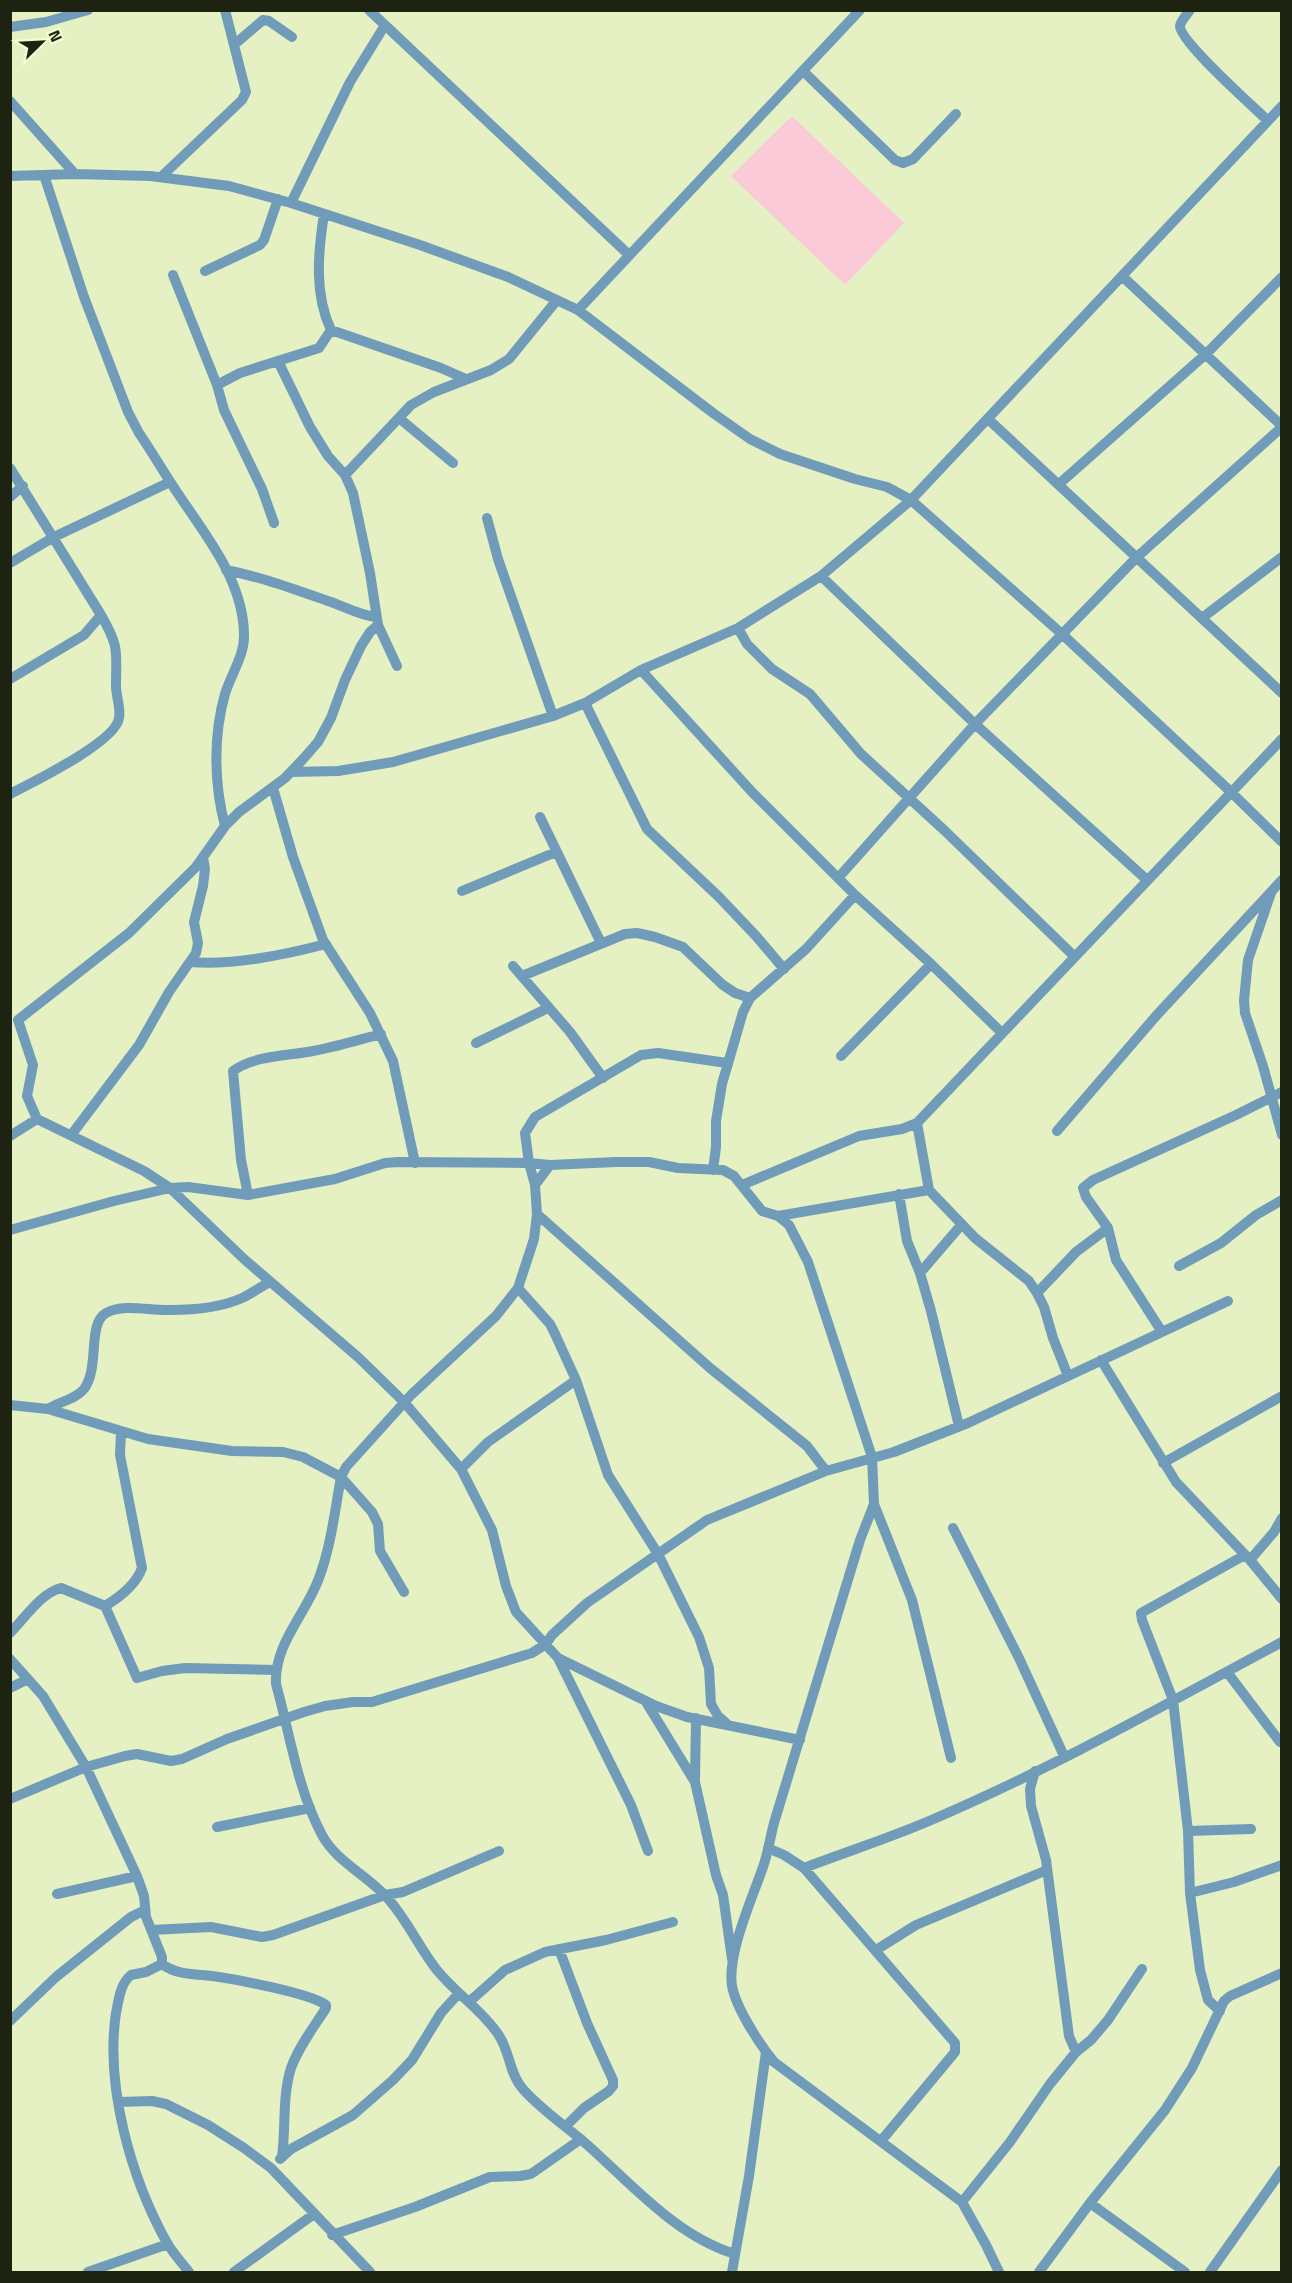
<svg xmlns="http://www.w3.org/2000/svg" width="1292" height="2283" font-family="'Titillium Web',sans-serif">
<rect width="100%" height="100%" fill="#e5f1c3"/>
<!-- green -->
<path fill="#fbcad8" d="M792 116 904 223 845 285 731 176Z"/>
<g fill="none" stroke-linecap="round" stroke-linejoin="round">
<!-- minor -->
<path stroke="#709cba" stroke-width="10" d="M369 10 629 255
M1190 10C1187 15 1181 20 1180 26 1180 42 1253 106 1268 121
M10 27 46 22 88 10
M235 44 263 20 269 21 292 37
M803 71 895 160 903 163 913 159 956 114
M10 101 75 174
M44 175 84 297 128 412 139 433C150 449 160 466 171 483 200 529 243 576 244 634 245 655 231 674 225 694 213 736 214 784 225 826
M10 176 75 174 150 176 229 186 291 203 420 245 508 277 578 310 713 413 750 439 780 454 855 479 887 487 911 500 1063 635 1231 792 1282 842
M161 177 242 100 246 92 225 10
M291 203 350 82 385 25
M324 214C318 253 314 294 331 330L441 368 466 379
M205 271 260 245 264 240 278 199
M173 275 217 385
M1122 276 1282 426
M578 310 860 10
M278 361 310 427 328 456 345 475 353 493 370 573 378 625 397 666
M399 418 453 463
M988 419 1282 693
M10 468 101 615 84 635 10 679
M345 475 411 405 434 392 491 370 509 359 557 300
M1059 484 1206 354 1282 277
M10 497 23 486
M487 518 498 559 553 716
M274 523 262 489 224 410 217 385 240 373 319 348 331 330
M10 563 54 537 170 482
M226 570C261 577 294 589 328 601 344 606 358 615 376 617
M821 576 975 724 1147 880
M1202 618 1282 557
M738 628 747 644 772 669 810 694 861 754 944 830 1075 957
M641 670 752 792 855 895 931 964 1002 1033
M585 703 647 829 719 897 756 936 784 969
M291 772 338 771 393 762 553 716 585 703 641 670 738 628 821 576 911 500 1282 106
M273 788 293 857 323 940 370 1013 393 1061 415 1163
M10 794C33 782 116 742 119 718 121 708 116 696 116 686 116 651 120 648 101 615
M540 817 601 943
M839 877 975 724 1137 557 1282 427
M462 891 556 852
M1271 893 1248 960 1244 1000 1245 1013 1263 1066 1282 1135
M190 962C232 966 284 955 326 944
M513 966 570 1032 603 1078
M522 976 625 934 637 933 655 937 683 947 723 985 735 993 750 998
M476 1043 548 1008
M841 1056 931 964
M727 1063 658 1053 641 1055 535 1117 525 1133 529 1163 535 1185 537 1214 534 1239 518 1288 496 1316 411 1395 346 1467 341 1477C335 1510 331 1546 319 1578 306 1614 274 1644 276 1684 290 1734 297 1788 322 1835 337 1863 371 1877 390 1901 408 1922 419 1947 436 1969 455 1993 481 2009 498 2034 510 2051 509 2073 522 2088 539 2108 563 2124 584 2142 630 2182 675 2236 735 2254
M37 1119 27 1096 33 1065 18 1020 129 933 196 867 225 826 239 812 285 778 304 758 318 742 331 718 345 680 361 646 370 632 378 625
M917 1123 929 1190 975 1238 1029 1281 1037 1293 1044 1307 1053 1338 1068 1376
M1057 1131 1156 1016 1282 880
M72 1134 139 1045 169 992 196 953 198 943 194 922 203 886 205 869 203 857
M10 1136 37 1119 144 1171 170 1188 244 1259 359 1358 404 1402 461 1469 492 1530 506 1586 516 1612 558 1658 656 1706 687 1717 800 1740
M713 1170 716 1147V1121L722 1084 743 1012 750 998 806 949 855 895
M535 1185 550 1165
M742 1185 859 1136 902 1129 917 1123 1282 739
M899 1194 907 1241 920 1273 931 1311 959 1426
M248 1195 241 1160 233 1071C255 1055 288 1056 313 1051 336 1047 358 1040 381 1034
M537 1214 710 1368 807 1446 826 1471
M778 1216 929 1190
M10 1230 114 1201 170 1188 188 1187 248 1195 335 1179 385 1163 398 1162 529 1163 550 1165 616 1162H649L678 1168 723 1170 734 1176 762 1211 778 1216 789 1225 808 1262 872 1457 874 1504 860 1540 774 1823C770 1838 768 1853 763 1867 752 1899 727 1954 732 1986 736 2008 760 2045 774 2062L962 2202 986 2245 999 2272
M1179 1266 1221 1243 1256 1215 1282 1200
M920 1273 962 1224
M518 1288 550 1324 555 1334 576 1380 608 1475 658 1554 699 1637 709 1668 711 1704 718 1716 727 1724
M1037 1293 1076 1252 1108 1228
M1162 1332 1116 1260 1108 1228 1086 1197 1083 1188 1093 1180 1236 1115 1282 1092
M1101 1360 1176 1482 1250 1560 1282 1599
M10 1405 48 1409 148 1439 232 1451 283 1452 303 1457 341 1477 372 1512 378 1524 380 1551 404 1592
M48 1409C59 1402 76 1399 84 1389 100 1368 87 1324 106 1313 124 1303 150 1311 170 1310 193 1310 220 1308 242 1298 251 1294 260 1287 270 1282
M1163 1463 1282 1396
M461 1469 488 1442 576 1380
M874 1504 912 1600 951 1758
M953 1528 1019 1658 1064 1756
M1250 1560 1274 1532 1282 1518
M105 1606C120 1597 136 1585 142 1568L120 1455 121 1432
M10 1633C25 1618 41 1593 61 1588L105 1606 137 1678 162 1671 185 1668 275 1670
M558 1658 631 1805 648 1851
M10 1659 43 1696 86 1767 137 1876 144 1896 146 1917 162 1957V1964
M1227 1672 1280 1742
M10 1688 28 1679
M646 1702 695 1782 716 1875 723 1895 732 1959
M1035 1771 1030 1789 1031 1806 1046 1860 1069 2036 1076 2052
M695 1781 696 1718
M10 1799 86 1767 125 1756 137 1754 171 1761 182 1759 227 1739 304 1712 325 1706 353 1702H372L532 1653 546 1644 552 1635 587 1603 707 1520 826 1471 894 1452 968 1423 1228 1301
M217 1827 310 1808
M1188 1831 1251 1829
M768 1848 784 1855 804 1868 955 2043V2052L881 2141
M804 1868C848 1851 893 1837 936 1818 1055 1767 1168 1703 1282 1642
M1190 1893 1234 1882 1282 1865
M57 1894 137 1876
M151 1930 211 1927 262 1937 273 1935 385 1895 403 1892 499 1851
M559 1949 587 2023 613 2080V2086L609 2091 584 2108 566 2126
M876 1950 916 1925 1047 1870
M469 2002 505 1970 545 1952 606 1940 673 1922
M1220 2011 1208 2000 1200 1970 1190 1893 1188 1831 1173 1700 1142 1620 1141 1613 1245 1555
M10 2021 56 1977 131 1917 145 1910
M118 2102 152 2101 166 2104 208 2125 244 2148 271 2168 370 2272
M280 2159 291 2149 353 2115 393 2080 412 2060 441 2013 459 1993
M962 2202 1010 2142 1050 2084 1076 2052 1091 2040 1108 2020 1142 1969
M1090 2203 1185 2272
M332 2235 415 2207 490 2177 520 2176 531 2174 581 2139
M88 2272 168 2244
M189 2272C182 2263 173 2253 167 2243 131 2178 105 2087 116 2013 119 1999 120 1984 131 1975L146 1972 162 1964C176 1975 195 1974 212 1976 234 1979 310 1993 326 2005V2008C314 2027 299 2046 291 2068 282 2097 286 2127 282 2157
M234 2272 314 2214
M732 2272 749 2176 766 2052
M1039 2272 1090 2203 1165 2110 1192 2068 1224 2001 1230 1996 1282 1973
M1210 2272 1282 2170"/>
</g>
<!-- border -->
<rect width="1292" height="2283" fill="none" stroke="#1e2211" stroke-width="24"/>
<!-- north arrow -->
<g transform="translate(42 42) rotate(66)" stroke="#f2fed0" stroke-width="4.5" paint-order="stroke">
<path d="M0-4.5L10 22L0 15L-10 22Z" fill="#1e2211"/>
<text y="-9" font-size="16" font-weight="bold" text-anchor="middle" fill="#1e2211">N</text>
</g>
</svg>
